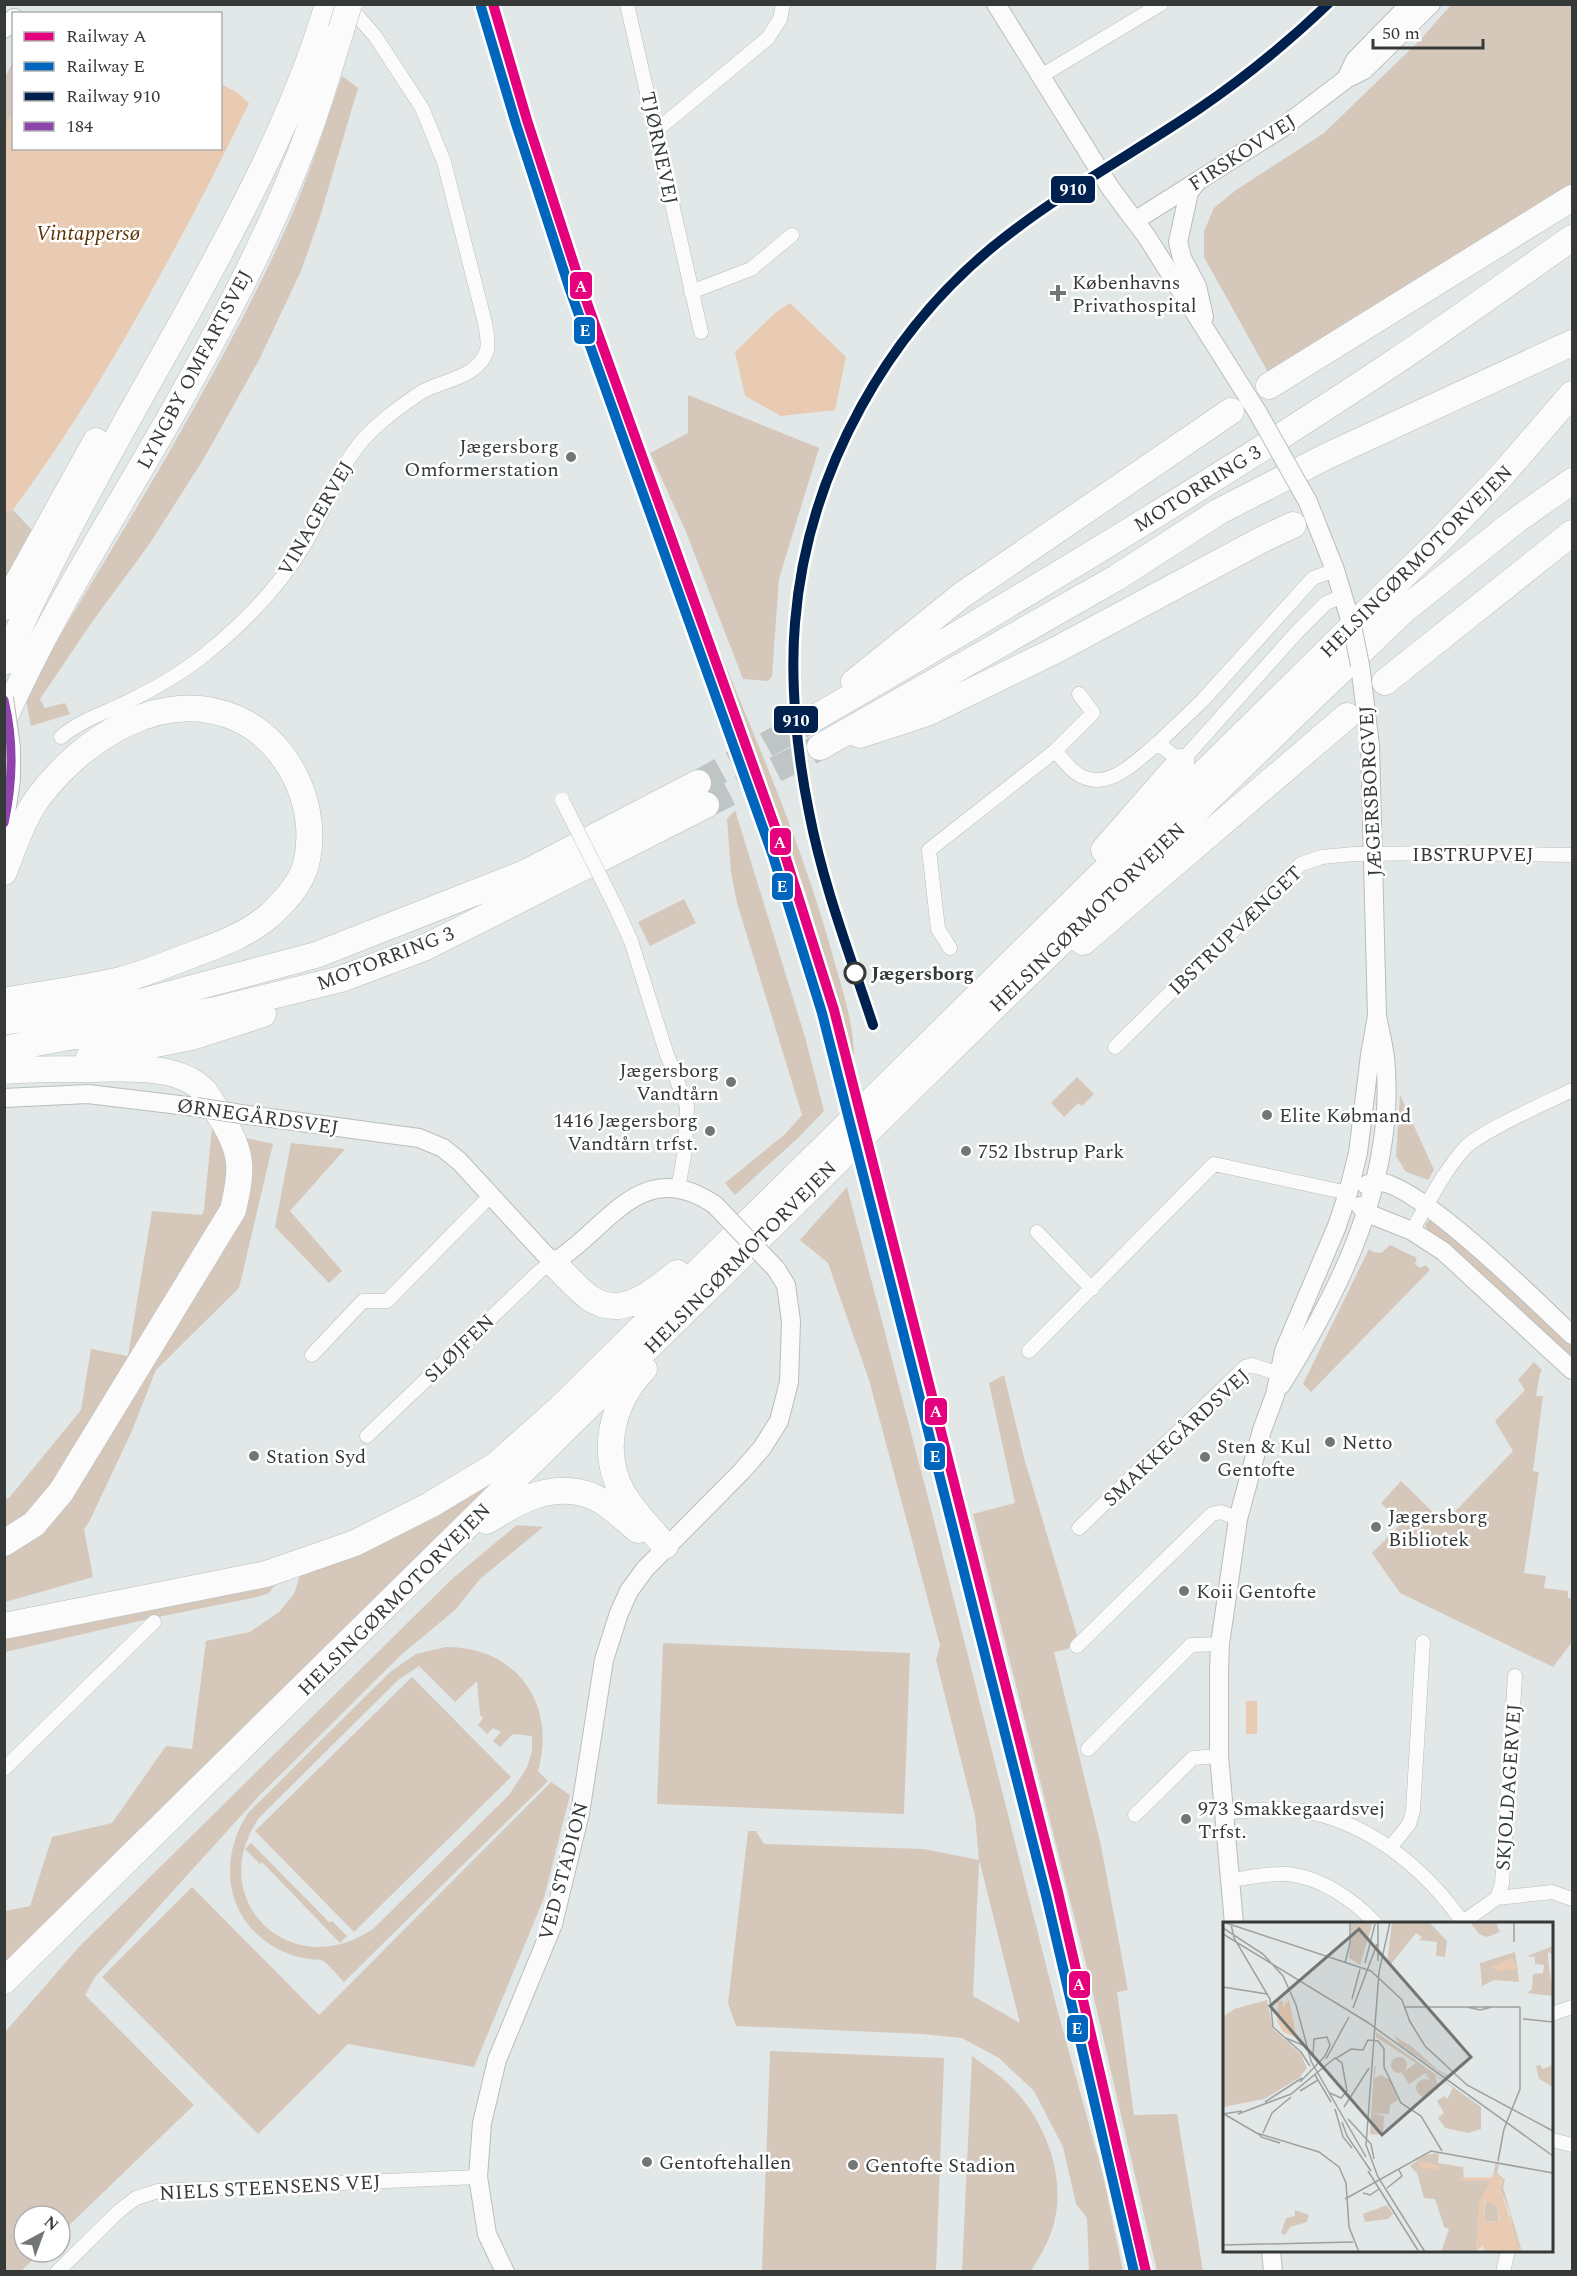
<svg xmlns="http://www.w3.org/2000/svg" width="1577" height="2276" font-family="Spectral,serif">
<rect width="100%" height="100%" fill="#e2e7e7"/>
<!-- green -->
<path fill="#d5c8bb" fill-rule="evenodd" d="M1451 5H1572V186L1269 374 1204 257V231L1214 208 1236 190 1324 133 1419 41Z
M13 61V114L5 125V78Z
M342 76 358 88 319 220 301 271 259 360 203 460 148 546 92 622 40 699 45 708 65 703 70 714 31 726 26 700 35 677C119 537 206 398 276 250 303 194 322 135 342 76Z
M688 395 819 448 779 579 772 676 768 681 743 679 686 532 650 453 688 433Z
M13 510 34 532 5 587V512Z
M702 608C748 722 799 834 832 953 841 986 853 1019 854 1054L852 1055 806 894Z
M735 810 805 1037 824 1111 797 1139 735 1195 725 1183 785 1134 802 1115 737 903 731 872 727 819Z
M684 899 696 923 650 946 638 922Z
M1077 1077 1094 1094 1082 1106 1078 1103 1064 1117 1051 1103Z
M1400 1095 1434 1170 1428 1180 1406 1172 1396 1156Z
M212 1128 225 1129 234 1156 218 1221 47 1494 5 1536 4 1500 9 1498 81 1410 91 1349 128 1356 152 1211 202 1215 204 1209Z
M246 1138 273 1144 239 1288 156 1370 131 1433 89 1522 84 1529 93 1577 5 1602 4 1554 61 1503 250 1152Z
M291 1143 345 1149 290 1211 342 1271 329 1283 275 1227Z
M847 1187 932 1513 1056 2005 1103 2175 1123 2271H1089L1087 2218 1076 2204 1063 2147 1034 2091 999 2058 962 2038 922 2034 736 2026 728 2003 748 1831H756L764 1844 924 1849 979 1860 975 1816 936 1660 940 1645 869 1380 828 1263 800 1240ZM979 1863H980L1020 2023 973 1996Z
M1432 1218 1572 1342V1363L1427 1230 1425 1224Z
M1390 1245 1417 1258 1415 1264 1420 1268 1426 1265 1430 1270 1311 1392 1303 1384 1369 1249 1373 1252 1381 1253Z
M1534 1362 1542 1370 1540 1373 1536 1396H1543L1533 1471 1539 1472 1524 1573 1546 1576 1544 1588 1568 1591V1598H1572V1642L1553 1667 1400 1593 1372 1553 1402 1523 1381 1503 1401 1481 1444 1523 1513 1451 1495 1421 1525 1390 1518 1380Z
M1004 1375 1024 1458 1077 1635 1068 1649 1054 1652 1101 1846 1128 1990 1117 1992 1134 2115 1177 2114 1203 2271H1157L1088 1972 973 1514 1015 1503 989 1383Z
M522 1459 5 1968V1911L30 1906 52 1837 112 1823 166 1746 192 1749 206 1641 250 1632 279 1612 294 1594 300 1575Z
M517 1525 543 1527 480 1579 455 1610 401 1655 259 1796 95 1977 85 1995 194 2105 60 2234V2216H24V2252H41L21 2271H5V2032L79 1947 452 1579Z
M278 1581 269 1593 257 1597 148 1619 5 1652 4 1638Z
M663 1643 910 1653 904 1814 657 1804Z
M446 1647C517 1647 557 1704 538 1771L548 1781 344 1982C338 1976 328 1963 321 1960 318 1959 314 1960 311 1959 299 1958 287 1954 276 1948 224 1919 218 1859 248 1813L390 1672 416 1654ZM419 1666 455 1702 477 1681 480 1715 483 1718 478 1725 487 1734 493 1728 501 1732 493 1741 500 1747 513 1734 532 1736V1751L527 1767 509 1795 373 1929C290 1985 203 1899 259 1818L398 1680Z
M412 1677 511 1777 354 1932 255 1831Z
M551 1782 570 1795 544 1898 474 2067 348 2044 258 2134 102 1977 192 1887 319 2015Z
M251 1843 330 1923 332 1921 347 1936 340 1943 262 1862 260 1864 245 1849Z
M770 2051 944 2058 936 2271H762Z
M972 2056C982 2064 992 2070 1002 2078 1039 2109 1064 2164 1056 2213 1053 2235 1042 2253 1031 2271H962Z"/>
<!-- water -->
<path fill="#e8cbb2" d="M221 84 238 93 249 103C222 160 193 215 163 270 118 353 69 434 13 510L5 512V125L13 114 14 148H220Z
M790 303 846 357 835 410 781 416 745 396 735 352 775 313Z
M1246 1701H1257V1734H1246Z"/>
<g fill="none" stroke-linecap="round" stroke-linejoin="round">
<!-- motorway-tunnel -->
<path stroke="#bfc4c4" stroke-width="26" stroke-dasharray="26 13" stroke-linecap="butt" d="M698 783 811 720
M706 805 820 747"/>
<!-- minor casing -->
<g stroke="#b9bdbd" stroke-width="15">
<path id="minor" d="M627 4 701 332
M1041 76 1161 4
M657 130 768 38 780 19 783 4
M691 292 751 269 792 235
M61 737C78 722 101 714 121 705 150 691 178 676 203 656 243 624 280 587 306 542 322 515 333 484 350 457 366 431 395 410 420 393 441 380 479 378 487 350 489 342 486 331 485 323L444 162 422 108 375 36 347 4
M1158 743 1202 701 1313 578 1335 570
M1055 751C1062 758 1070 770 1079 775 1109 792 1136 761 1158 743L1181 762 1297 632 1326 603 1343 596
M617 910 631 941 667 1055 687 1106 685 1150 678 1189
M950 948 938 929 929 850 1055 751 1093 713 1079 694
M1115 1047 1301 864 1322 857 1354 854 1458 853 1572 855
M1412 1231C1428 1203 1443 1173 1464 1149 1479 1132 1548 1102 1572 1090
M1037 1232 1092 1289
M1029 1351 1214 1164 1348 1193
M312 1355 363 1301H387L491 1195
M367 1436 541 1270 553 1263
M1079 1528 1245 1367 1252 1365 1279 1374
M1077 1646 1212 1514 1221 1512 1238 1519
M1088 1749 1191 1645 1220 1644
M4 1769 154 1622
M1223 1813C1245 1811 1275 1807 1297 1810 1366 1819 1425 1868 1464 1924
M1135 1815 1193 1758 1219 1756
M1390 1848 1409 1824 1413 1811 1423 1642
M1229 1880C1248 1878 1268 1873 1286 1874 1319 1876 1354 1900 1376 1924
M1497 1898 1552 1892 1572 1899
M1463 1922 1497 1898 1502 1884 1515 1676
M1552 2014 1572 2007
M1552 2140 1572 2145
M57 2272 119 2211 136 2198 158 2191 478 2177
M1503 2272 1508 2250"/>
</g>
<!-- tertiary casing -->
<g stroke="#b9bdbd" stroke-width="20">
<path id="tertiary" d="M996 4 1111 189 1147 237 1258 413
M4 29 14 18
M1346 79 1355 60 1410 4
M1196 183 1189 192 1178 242 1182 258 1197 286 1204 317
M1136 220 1282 128 1346 79 1364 70 1431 4
M1308 502 1335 570 1352 626
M4 826 11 780V747
M4 1098 88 1094 196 1107
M241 1114 419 1138 443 1148 459 1161 553 1263C607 1230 641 1154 715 1205
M1366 1185C1369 1184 1372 1182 1375 1182 1413 1177 1541 1306 1572 1335
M1360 1206 1367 1213 1412 1231 1443 1251 1572 1370
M1281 1385C1342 1287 1397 1176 1385 1057 1383 1043 1380 1030 1377 1016L1370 745 1360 665
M1234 1924 1219 1756V1671L1220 1644 1238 1519 1262 1430 1275 1395 1284 1351 1337 1226 1348 1193 1358 1153 1370 1055 1377 1016
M1271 2250 1273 2272
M505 2272 487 2234 478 2177 482 2123 497 2060 553 1924 580 1813 604 1660 619 1613 629 1591 645 1569 742 1471 762 1448 779 1421 789 1382 791 1321 786 1285 776 1269"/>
</g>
<!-- motorway casing -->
<g stroke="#b9bdbd" stroke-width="27">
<path id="motorway" d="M1269 386 1572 198
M4 607 96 441
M4 662C56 543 122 430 185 317 240 216 295 115 328 4
M854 682 962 595 1231 411
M1385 682 1572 533
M4 719C57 599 131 491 193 376 238 295 280 212 311 125 322 94 331 62 341 30
M811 720C1007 607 1202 490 1390 365 1452 324 1512 280 1572 238
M860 735 927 713 1056 650 1263 539 1293 525
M820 747 1116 578 1218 512 1325 457 1572 343
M1104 850 1181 762
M4 872C13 848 23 819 38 798 82 739 163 685 238 719 290 743 320 809 306 864 301 884 285 901 270 915 247 935 218 945 189 956 167 964 144 974 121 980 83 989 43 994 4 1001
M1083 942 1347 716
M4 1022 144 1001 316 955 525 873 698 783
M4 1049 215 1010 341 979 426 947 706 805
M89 1057 192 1037 263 1014
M4 1071C30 1069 56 1069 82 1069 118 1069 178 1062 205 1092 211 1100 216 1110 222 1119 244 1155 242 1171 233 1210L61 1492 34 1524 4 1543
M553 1263C565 1274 577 1289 590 1298 622 1320 653 1292 677 1273
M644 1369C612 1402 600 1451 622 1492 633 1512 651 1529 665 1546
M487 1521C519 1500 553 1481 592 1496 609 1503 624 1519 638 1530
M4 1626 266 1574 355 1543 430 1505 495 1466 559 1409 1442 538 1502 475 1572 394
M4 1981 985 1016 1309 701 1404 610 1514 522 1572 481"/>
</g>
<!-- minor -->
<use href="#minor" stroke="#fbfbfb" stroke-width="14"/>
<!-- tertiary -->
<use href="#tertiary" stroke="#fbfbfb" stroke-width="18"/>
<!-- motorway -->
<use href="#motorway" stroke="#fbfbfb" stroke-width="26"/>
<!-- minor-bridge casing -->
<g stroke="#b9bdbd" stroke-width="15" stroke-linecap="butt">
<path id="minor-bridge" d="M562 800 617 910"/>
</g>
<!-- tertiary-bridge casing -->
<g stroke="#b9bdbd" stroke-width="20" stroke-linecap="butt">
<path id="tertiary-bridge" d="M1258 413 1308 502
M1352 626 1360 665
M4 698 11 747
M196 1107 241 1114
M715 1205 776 1269"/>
</g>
<!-- motorway-bridge casing -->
<g stroke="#b9bdbd" stroke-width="27" stroke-linecap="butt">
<path id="motorway-bridge" d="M341 30 349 4"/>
</g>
<!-- minor-bridge -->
<use href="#minor-bridge" stroke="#fbfbfb" stroke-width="14"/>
<!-- tertiary-bridge -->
<use href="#tertiary-bridge" stroke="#fbfbfb" stroke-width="18"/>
<!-- motorway-bridge -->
<use href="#motorway-bridge" stroke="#fbfbfb" stroke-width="26"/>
<!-- bus-1 casing -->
<g stroke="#fff" stroke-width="14">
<path id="bus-1" d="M4 700C14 741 13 782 4 823"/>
</g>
<!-- bus-1 -->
<use href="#bus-1" stroke="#8e44ad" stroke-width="9"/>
<!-- rail-1 casing -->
<g stroke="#fff" stroke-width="15">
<path id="rail-1" d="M493 4 527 120 581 286 784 852 834 1010 1058 1892 1146 2272"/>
</g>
<!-- rail-2 casing -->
<g stroke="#fff" stroke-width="15">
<path id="rail-2" d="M481 7 516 124 570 290 773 856 822 1013 1046 1895 1134 2272"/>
</g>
<!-- rail-3 casing -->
<g stroke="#fff" stroke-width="15">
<path id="rail-3" d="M873 1025C850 955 823 885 809 812 797 754 790 682 795 623 807 472 889 325 1009 234 1070 187 1137 151 1200 108 1246 77 1288 42 1328 4"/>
</g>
<!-- rail-1 -->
<use href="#rail-1" stroke="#e5007d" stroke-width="10"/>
<!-- rail-2 -->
<use href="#rail-2" stroke="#0065bd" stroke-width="10"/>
<!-- rail-3 -->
<use href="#rail-3" stroke="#00214d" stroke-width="10"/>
</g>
<!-- markers -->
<g fill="#727776" stroke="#fff" stroke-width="2">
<path d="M1055 284h6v6h6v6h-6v6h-6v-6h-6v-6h6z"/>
<circle cx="571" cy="457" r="6"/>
<circle cx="731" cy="1082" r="6"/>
<circle cx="1267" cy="1115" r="6"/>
<circle cx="710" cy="1131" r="6"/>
<circle cx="966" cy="1151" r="6"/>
<circle cx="1330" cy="1442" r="6"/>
<circle cx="254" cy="1456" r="6"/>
<circle cx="1205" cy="1457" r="6"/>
<circle cx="1376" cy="1527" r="6"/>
<circle cx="1184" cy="1591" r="6"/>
<circle cx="1186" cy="1819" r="6"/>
<circle cx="647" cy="2162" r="6"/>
<circle cx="853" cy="2165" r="6"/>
</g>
<circle fill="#fff" stroke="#353a39" stroke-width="3" cx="855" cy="973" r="10"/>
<g text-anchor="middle" stroke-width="5" stroke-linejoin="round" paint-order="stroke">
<!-- street labels -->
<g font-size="20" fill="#353a39" stroke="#fff">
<text transform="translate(660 148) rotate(78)" y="7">TJØRNEVEJ</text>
<text transform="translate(1242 152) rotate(-33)" y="7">FIRSKOVVEJ</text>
<text transform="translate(194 369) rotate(-62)" y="7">LYNGBY OMFARTSVEJ</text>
<text transform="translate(1197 488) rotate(-32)" y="7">MOTORRING 3</text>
<text transform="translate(315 518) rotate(-60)" y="7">VINAGERVEJ</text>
<text transform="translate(1416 561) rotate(-45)" y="7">HELSINGØRMOTORVEJEN</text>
<text transform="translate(1370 791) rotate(-93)" y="7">JÆGERSBORGVEJ</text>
<text x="1473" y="861">IBSTRUPVEJ</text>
<text transform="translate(1087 917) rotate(-44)" y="7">HELSINGØRMOTORVEJEN</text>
<text transform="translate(1235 930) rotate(-44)" y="7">IBSTRUPVÆNGET</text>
<text transform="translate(385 958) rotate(-21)" y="7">MOTORRING 3</text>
<text transform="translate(258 1116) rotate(8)" y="7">ØRNEGÅRDSVEJ</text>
<text transform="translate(740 1257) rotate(-45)" y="7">HELSINGØRMOTORVEJEN</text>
<text transform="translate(459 1348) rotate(-44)" y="7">SLØJFEN</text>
<text transform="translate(1176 1437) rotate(-43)" y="7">SMAKKEGÅRDSVEJ</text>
<text transform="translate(394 1599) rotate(-45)" y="7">HELSINGØRMOTORVEJEN</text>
<text transform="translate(1508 1787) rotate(-86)" y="7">SKJOLDAGERVEJ</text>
<text transform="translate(563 1871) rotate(-75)" y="7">VED STADION</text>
<text transform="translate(270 2187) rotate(-3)" y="7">NIELS STEENSENS VEJ</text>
</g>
<!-- poi labels -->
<g font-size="20" fill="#353a39" stroke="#fff" text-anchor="start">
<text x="1072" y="289">Københavns<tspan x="1072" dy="23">Privathospital</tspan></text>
<text x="559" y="453" text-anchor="end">Jægersborg<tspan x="559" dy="23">Omformerstation</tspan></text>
<text x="719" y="1077" text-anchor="end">Jægersborg<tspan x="719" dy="23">Vandtårn</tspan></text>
<text x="1279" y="1122">Elite Købmand</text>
<text x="698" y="1127" text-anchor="end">1416 Jægersborg<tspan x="698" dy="23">Vandtårn trfst.</tspan></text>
<text x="978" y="1158">752 Ibstrup Park</text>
<text x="1342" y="1449">Netto</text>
<text x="1217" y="1453">Sten &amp; Kul<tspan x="1217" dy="23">Gentofte</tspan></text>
<text x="266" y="1463">Station Syd</text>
<text x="1388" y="1523">Jægersborg<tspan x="1388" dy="23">Bibliotek</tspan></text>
<text x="1196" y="1598">Koii Gentofte</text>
<text x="1198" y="1815">973 Smakkegaardsvej<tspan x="1198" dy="23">Trfst.</tspan></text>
<text x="659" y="2169">Gentoftehallen</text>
<text x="865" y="2172">Gentofte Stadion</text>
</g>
<!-- stop labels -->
<g font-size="20" font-weight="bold" fill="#353a39" stroke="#fff" text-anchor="start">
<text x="871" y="980">Jægersborg</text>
</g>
<!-- water labels -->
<g font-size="21" font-style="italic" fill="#5b3307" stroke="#fff">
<text x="88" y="240">Vintappersø</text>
</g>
</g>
<!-- overview -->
<g transform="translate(1223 1922)">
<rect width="330" height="330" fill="#e2e7e7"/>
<path d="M128 0H150L137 43 126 36ZM169 0H206L224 19 222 35 213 34 214 20 196 18 199 15 193 11 168 42 164 41ZM247 0H273L277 10 264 15 256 12ZM330 24V33L325 30V36L330 74 304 71 309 67 310 52 320 51 321 43 312 42V35L304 34ZM292 30 296 60 271 58 259 64 257 41ZM44 78 50 107 78 132 84 146 76 156 41 177 0 185V95L11 87ZM153 110 258 185V207L245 211 222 206 215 196 221 191 214 179 221 174 224 177 230 166 212 153 216 169 203 153 208 152H201L186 162 179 151 193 141 153 115ZM171 114 188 124 215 148 227 154 225 156 176 122ZM168 143a8 8 0 1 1 16 0a8 8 0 1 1-16 0ZM317 143 320 147 330 143V165L316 157 313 144ZM153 144 151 157 158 153 167 158 175 178 167 183 166 192 149 191 161 194 160 213 147 212 151 145ZM193 166a9 9 0 1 1 18 0a9 9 0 1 1-18 0ZM216 231 215 241 240 245 241 258 269 257 273 240 276 241 274 251 282 258 280 265 299 330 291 316 287 291 277 266 279 259 271 251 268 265 257 279 253 330H218L226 307 221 305 212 277 201 276 194 251 187 244 202 233ZM263 278 274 284 276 299 261 300ZM164 283 170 292 165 297 142 300 140 292ZM72 288 86 293 84 300 67 305 62 313 58 311 63 296 72 294ZM261 302H275L276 310 271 316 269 310 257 322Z" fill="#d5c8bb"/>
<path d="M289 36 296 47 274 49 268 45ZM66 78 72 108 71 115 60 110 54 99 55 79H60V85ZM271 251 279 255 277 266 298 330H261L260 323 253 330 257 279ZM262 278 274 284 277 299 261 300Z" fill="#e8cbb2" fill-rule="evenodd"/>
<path fill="none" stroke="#e8cbb2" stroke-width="3" d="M196 241 215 245M197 243 215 247M237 257H269"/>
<path fill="none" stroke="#9da2a1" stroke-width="1.5" d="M0 0 148 49 179 78 187 100M167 0 156 50 143 223 155 255 202 330M291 0V20M8 2 11 16 47 77 50 105 78 130 87 144M0 6 40 32 60 54 73 83 88 139 143 235M0 12 144 100 330 234M155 39V0M122 41 127 21V0M142 41 152 2M0 65 44 72M129 77 137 47M182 85H297M244 85 257 88 269 85M130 86 154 22M300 97 330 100M186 98 202 124 244 163 330 209M63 116 84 125M103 137 126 95M112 137 128 127 140 128 145 118 155 119 161 127V145L178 181 198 194 219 229M92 153 108 180M77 160 102 134 107 123 104 115 91 117 90 134M77 169 95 158M42 180 79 156M121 185 146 146M112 187 120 215 129 226M0 192 19 189M1 192 37 213M15 192 68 172 112 136 119 141 124 169 118 176 107 171M125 197 148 222 151 237M119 200 124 214 148 249M40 211 49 191 68 175M57 221 38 215 37 212 96 230 116 245 123 261 126 305 136 330M275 239 281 207 297 167V85M145 249 196 330M164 266 179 254 176 248M140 271 147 273 156 267M122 277 208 229 330 251M0 323 130 320"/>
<path fill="#727776" fill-opacity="0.15" stroke="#727776" stroke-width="3" d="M136 7 248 135 159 213 47 84Z"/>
<rect width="330" height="330" fill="none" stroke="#353a39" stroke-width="3"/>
</g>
<g stroke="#fff" stroke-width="2">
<rect x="1050" y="175" width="46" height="29" rx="6" fill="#00214d"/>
<rect x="569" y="271" width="24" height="29" rx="6" fill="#e5007d"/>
<rect x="573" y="316" width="23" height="29" rx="6" fill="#0065bd"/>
<rect x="773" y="705" width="46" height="29" rx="6" fill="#00214d"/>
<rect x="769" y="827" width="23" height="29" rx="6" fill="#e5007d"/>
<rect x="771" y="872" width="23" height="29" rx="6" fill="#0065bd"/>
<rect x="924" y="1397" width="24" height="29" rx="6" fill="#e5007d"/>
<rect x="923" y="1442" width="23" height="29" rx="6" fill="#0065bd"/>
<rect x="1068" y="1970" width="23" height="29" rx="6" fill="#e5007d"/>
<rect x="1066" y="2014" width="23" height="29" rx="6" fill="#0065bd"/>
</g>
<g font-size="16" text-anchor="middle" font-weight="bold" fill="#fff">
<text x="1073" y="195">910</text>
<text x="581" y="292">A</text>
<text x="585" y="336">E</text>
<text x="796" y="726">910</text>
<text x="780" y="848">A</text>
<text x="782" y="892">E</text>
<text x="936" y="1417">A</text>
<text x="935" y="1462">E</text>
<text x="1079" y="1990">A</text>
<text x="1077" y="2034">E</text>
</g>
<!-- border -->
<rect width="1577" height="2276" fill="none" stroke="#353a39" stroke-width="12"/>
<!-- legend -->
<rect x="12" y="12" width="210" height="138" fill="#ffffff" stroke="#aeb0b0" stroke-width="1.5"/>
<rect x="24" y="32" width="30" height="9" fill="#e5007d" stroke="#aeb0b0" stroke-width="1.5"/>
<text x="66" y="42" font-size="18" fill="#353a39">Railway A</text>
<rect x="24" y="62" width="30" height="9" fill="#0065bd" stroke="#aeb0b0" stroke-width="1.5"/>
<text x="66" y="72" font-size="18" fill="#353a39">Railway E</text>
<rect x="24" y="92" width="30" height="9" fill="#00214d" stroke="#aeb0b0" stroke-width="1.5"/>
<text x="66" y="102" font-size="18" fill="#353a39">Railway 910</text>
<rect x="24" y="122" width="30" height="9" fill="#8e44ad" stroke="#aeb0b0" stroke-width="1.5"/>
<text x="66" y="132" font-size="18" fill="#353a39">184</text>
<!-- north arrow -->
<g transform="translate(42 2234) rotate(41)"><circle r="28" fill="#ffffff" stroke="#aeb0b0" stroke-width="1.5"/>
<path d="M0-4.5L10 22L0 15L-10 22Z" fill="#727776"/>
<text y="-9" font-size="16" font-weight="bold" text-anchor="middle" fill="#353a39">N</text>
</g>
<!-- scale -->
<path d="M1373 39v9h110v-9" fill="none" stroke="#353a39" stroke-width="3"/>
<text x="1382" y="39" font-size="18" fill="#353a39" stroke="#ffffff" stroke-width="4.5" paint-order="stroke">50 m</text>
</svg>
